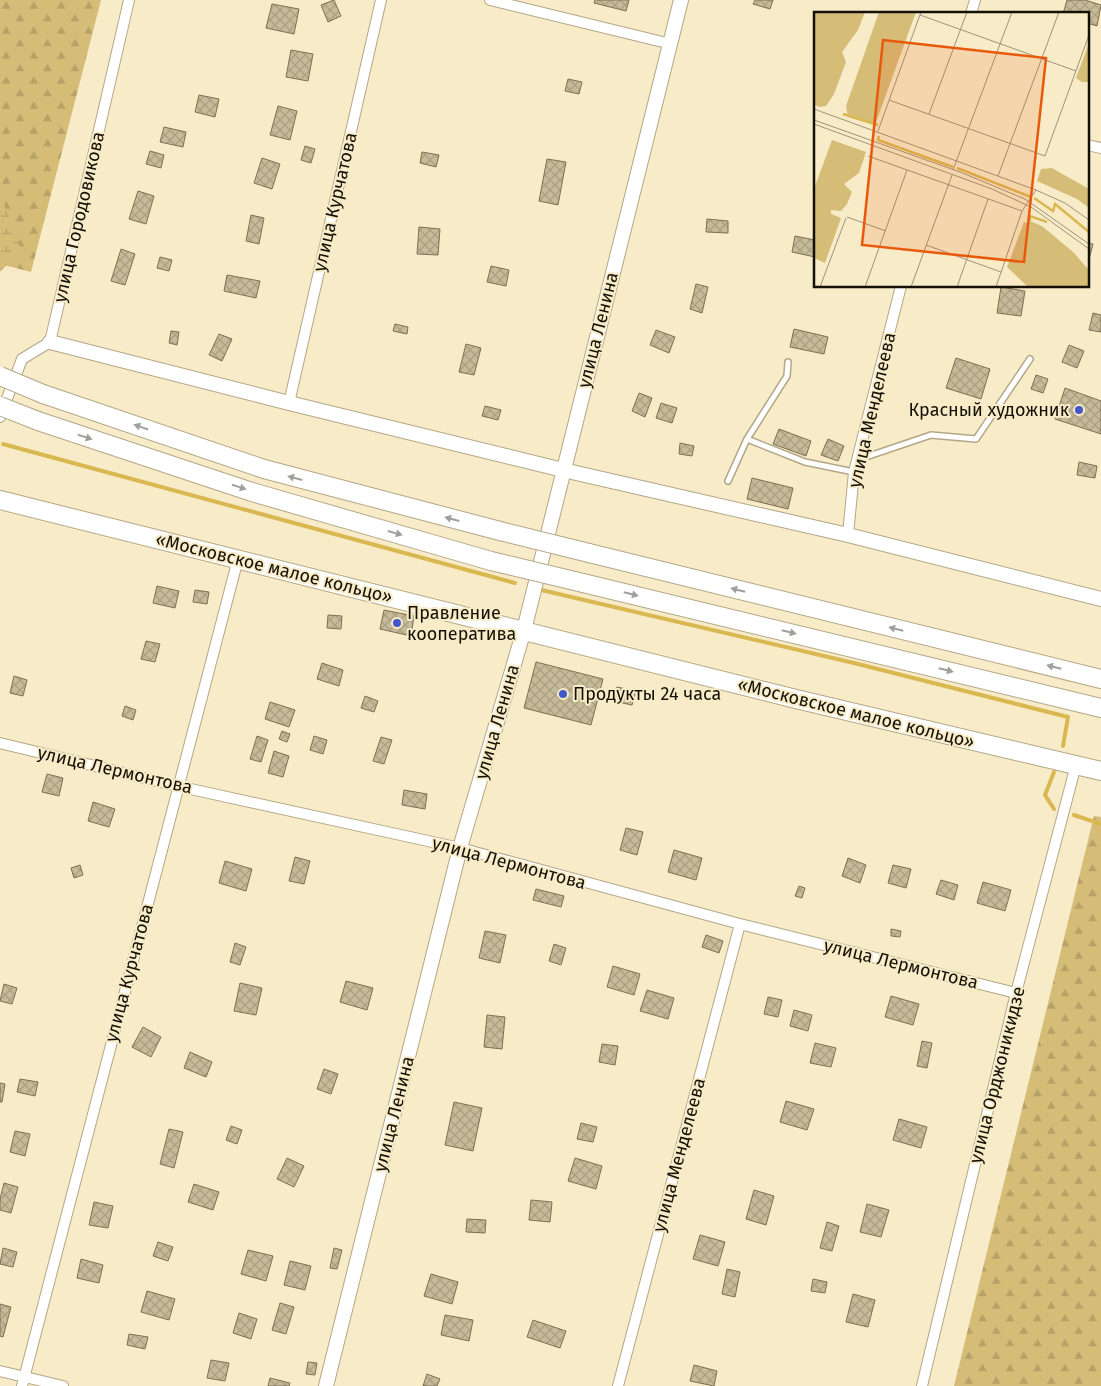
<svg xmlns="http://www.w3.org/2000/svg" width="1101" height="1386" font-family="'Fira Sans',sans-serif">
<defs>
<pattern id="forest-firs" width="22" height="20" patternUnits="userSpaceOnUse" patternTransform="scale(1.25)"><rect width="22" height="20" fill="#d5bd78"/><path d="M5 1l3.5 6h-7zM16 11l3.5 6h-7z" fill="#b6a166"/></pattern>
<pattern id="wetland-marsh" width="20" height="14" patternUnits="userSpaceOnUse" patternTransform="scale(1.25)"><rect width="20" height="14" fill="#d5bd78"/><path d="M1 5h8M5 5V1M11 12h8M15 12V8" fill="none" stroke="#b6a166"/></pattern>
<pattern id="building-cross-hatch" width="8" height="8" patternUnits="userSpaceOnUse" patternTransform="scale(1.25)"><rect width="8" height="8" fill="#c6ba98"/><path d="M0 0l8 8M0 8l8-8" fill="none" stroke="#a99f82"/></pattern>
</defs>
<rect width="100%" height="100%" fill="#f7ebc8"/>
<!-- forest -->
<path fill="url(#forest-firs)" d="M0 0H101L31 272 0 264Z
M1094 816 1101 817V1386H954Z"/>
<!-- wetland -->
<path fill="url(#wetland-marsh)" d="M0 194 21 250 0 272Z"/>
<g fill="none" stroke-linecap="round" stroke-linejoin="round">
<!-- stream -->
<path stroke="#dab851" stroke-width="4" d="M3 444 515 583
M537 589 854 663 1068 717 1063 746
M1054 772 1045 795 1054 809
M1074 815 1101 824"/>
</g>
<!-- building -->
<path fill="url(#building-cross-hatch)" stroke="#7d7152" d="M334 0 341 16 328 22 321 5Z
M595 0H629L626 11 594 3Z
M755 0H773L770 9 753 4Z
M1067 0H1085L1101 5 1097 26 1087 23V14H1063Z
M272 4 299 9 294 34 266 28Z
M291 50 313 54 308 81 286 77Z
M568 79 582 82 579 94 565 91Z
M199 95 219 99 215 117 195 112Z
M278 106 297 111 290 140 270 135Z
M164 127 186 132 183 147 160 142Z
M305 146 315 149 311 163 301 160Z
M150 151 164 155 161 168 146 164Z
M422 152 439 155 436 167 420 163Z
M262 158 280 164 272 189 254 183Z
M547 159 566 162 558 205 539 201Z
M138 191 154 196 146 224 129 219Z
M251 215 264 218 259 244 246 241Z
M707 219 728 221V233L706 232Z
M419 227 440 229 438 255 417 254Z
M795 236 815 240V257L792 252Z
M1087 243 1093 244 1087 267Z
M121 249 135 254 125 285 111 281Z
M160 257 172 260 169 271 157 268Z
M491 266 509 270 506 286 487 282Z
M227 275 260 281 256 298 224 291Z
M696 284 708 287 702 313 690 309Z
M1001 287 1025 291 1021 316 997 313Z
M1093 313 1101 315V332L1089 330Z
M395 324 408 327 407 334 393 331Z
M794 329 828 337 824 354 790 347Z
M656 330 675 337 669 353 650 345Z
M171 331 179 332 177 345 169 343Z
M219 334 232 339 222 361 209 355Z
M466 344 481 348 474 375 459 372Z
M1069 345 1084 351 1077 368 1062 362Z
M956 358 990 369 981 399 946 388Z
M1036 375 1048 379 1043 393 1031 389Z
M1065 388 1101 401V434L1055 419Z
M639 393 652 398 645 417 632 411Z
M661 403 677 408 672 423 656 418Z
M485 406 501 410 498 420 482 416Z
M779 429 811 441 806 456 773 444Z
M828 439 844 446 838 461 821 455Z
M680 443 694 446 692 456 679 454Z
M1079 462 1097 466 1095 478 1077 475Z
M752 478 793 488 788 509 747 499Z
M157 586 179 591 175 608 153 603Z
M195 590 209 592 207 604 193 602Z
M384 610 414 616 411 636 380 629Z
M328 615 342 616 341 629 327 628Z
M146 641 160 644 155 662 141 659Z
M536 662 603 679 591 725 524 708Z
M322 663 343 670 339 686 317 679Z
M14 676 27 680 23 696 10 693Z
M617 687 636 691 632 705 613 701Z
M365 696 378 701 374 712 361 708Z
M270 702 295 710 289 727 265 719Z
M125 706 136 710 133 720 122 716Z
M282 731 290 734 287 742 279 739Z
M257 736 268 740 261 762 250 759Z
M314 736 327 740 323 754 310 750Z
M381 737 392 740 384 764 373 761Z
M274 751 289 756 283 777 268 773Z
M47 774 63 778 59 796 42 792Z
M404 790 427 794 425 809 402 805Z
M93 802 115 809 109 827 88 821Z
M626 828 643 832 637 855 620 850Z
M674 850 702 858 696 880 668 872Z
M295 857 310 861 304 884 289 881Z
M848 858 866 865 860 883 842 876Z
M225 861 252 869 246 891 219 883Z
M80 865 83 875 74 878 71 868Z
M893 865 911 869 906 888 888 883Z
M941 880 958 885 954 900 936 894Z
M983 882 1011 890 1005 911 977 903Z
M799 886 805 888 802 898 795 896Z
M536 889 564 896 561 907 533 900Z
M891 929 901 931 900 937 891 936Z
M485 931 506 935 500 963 479 958Z
M706 935 723 941 719 953 702 947Z
M235 943 246 947 240 965 230 962Z
M554 944 566 948 561 965 549 961Z
M613 966 640 974 634 995 607 987Z
M346 981 373 988 367 1010 340 1002Z
M240 983 262 988 256 1015 234 1011Z
M4 984 17 988 12 1004 0 1001Z
M647 990 674 998 668 1019 640 1011Z
M891 996 919 1004 913 1025 885 1017Z
M768 997 782 1000 778 1017 764 1014Z
M794 1010 812 1015 808 1031 790 1026Z
M487 1015 505 1017 502 1049 484 1047Z
M143 1027 161 1037 151 1057 132 1047Z
M922 1041 932 1043 927 1068 917 1066Z
M815 1043 836 1048 831 1067 810 1063Z
M602 1044 618 1046 615 1065 599 1062Z
M190 1052 212 1062 206 1077 184 1068Z
M324 1069 338 1074 331 1094 317 1089Z
M20 1079 38 1082 35 1096 17 1092Z
M0 1083 5 1084 2 1102H0Z
M786 1101 814 1109 807 1130 780 1122Z
M454 1102 482 1108 473 1151 445 1145Z
M899 1119 927 1127 921 1148 893 1140Z
M581 1123 597 1127 593 1142 577 1139Z
M231 1126 242 1130 237 1144 226 1140Z
M169 1129 183 1132 174 1168 160 1164Z
M15 1131 30 1134 25 1156 10 1152Z
M287 1158 304 1166 294 1187 277 1179Z
M575 1158 602 1166 596 1189 568 1181Z
M4 1183 18 1187 11 1213 0 1210V1199Z
M194 1184 219 1192 213 1210 188 1202Z
M754 1190 774 1196 766 1225 746 1219Z
M531 1200 552 1202 550 1222 529 1220Z
M94 1202 113 1206 108 1228 89 1225Z
M867 1204 889 1210 881 1237 860 1232Z
M467 1219 486 1220 485 1233 466 1232Z
M827 1222 839 1226 832 1251 820 1248Z
M700 1235 725 1242 718 1266 693 1259Z
M158 1242 173 1247 168 1261 153 1256Z
M3 1248 17 1252 13 1267 0 1264Z
M334 1248 342 1250 337 1269 330 1268Z
M248 1250 273 1256 266 1281 241 1274Z
M81 1259 103 1265 99 1283 77 1278Z
M290 1261 311 1266 305 1290 284 1285Z
M727 1269 740 1272 735 1297 722 1294Z
M431 1274 458 1282 452 1304 424 1296Z
M813 1279 827 1282 825 1293 811 1291Z
M147 1291 175 1299 169 1320 141 1312Z
M853 1294 875 1300 868 1327 846 1322Z
M280 1303 294 1307 286 1334 272 1330Z
M0 1304 11 1307 3 1337 0 1336Z
M239 1313 257 1319 251 1339 233 1333Z
M445 1315 473 1320 469 1341 441 1335Z
M533 1320 566 1331 560 1348 527 1337Z
M129 1334 148 1337 145 1349 127 1345Z
M211 1360 229 1363 225 1381 207 1378Z
M308 1362 317 1363 315 1375 306 1374Z
M694 1365 717 1371 714 1386 690 1381Z
M427 1374 440 1379 437 1386H423Z
M270 1378 290 1383 289 1386H268Z"/>
<g fill="none" stroke-linecap="round" stroke-linejoin="round">
<!-- lane casing -->
<g stroke="#b3a786" stroke-width="8">
<path id="lane" d="M788 362 787 376 747 439 805 462 854 472
M857 460 931 435 976 439 1030 359
M728 481 747 439"/>
</g>
<!-- street casing -->
<g stroke="#b3a786" stroke-width="12">
<path id="street" d="M490 0 671 44
M971 14 975 0
M1087 145 1101 148
M289 403 381 0
M0 417 22 359 50 342 129 0
M848 535 854 472 901 286
M0 743 177 786 460 848 740 924 1016 993
M0 1371 63 1386
M22 1386 238 559
M618 1386 740 924
M922 1386 1016 993 1076 765"/>
</g>
<!-- secondary casing -->
<g stroke="#b3a786" stroke-width="16">
<path id="secondary" d="M50 342 289 403 563 470 848 535 1101 599
M326 1386 460 848 524 630 681 0"/>
</g>
<!-- highway casing -->
<g stroke="#b3a786" stroke-width="20">
<path id="highway" d="M43 394 264 469 500 531
M38 421 252 492 491 561
M0 500 796 699 1101 771
M589 553 1101 679
M583 583 1101 708"/>
</g>
<!-- lane -->
<use href="#lane" stroke="#fff" stroke-width="5"/>
<!-- street -->
<use href="#street" stroke="#fff" stroke-width="10"/>
<!-- secondary -->
<use href="#secondary" stroke="#fff" stroke-width="14"/>
<!-- highway -->
<use href="#highway" stroke="#fff" stroke-width="18"/>
<!-- highway-bridge casing -->
<g stroke="#b3a786" stroke-width="20" stroke-linecap="butt">
<path id="highway-bridge" d="M0 376 43 394
M0 406 38 421
M500 531 589 553
M491 561 583 583"/>
</g>
<!-- highway-bridge -->
<use href="#highway-bridge" stroke="#fff" stroke-width="18"/>
</g>
<!-- one-way arrows -->
<defs><path id="oneway-solid" d="M-6-.8H1V-3.2L6.5 0L1 3.2V.8H-6Z" transform="scale(1.25)"/></defs>
<g fill="#a19f9b">
<use href="#oneway-solid" transform="translate(141 427) rotate(-161)"/>
<use href="#oneway-solid" transform="translate(85 437) rotate(18)"/>
<use href="#oneway-solid" transform="translate(295 478) rotate(-165)"/>
<use href="#oneway-solid" transform="translate(239 487) rotate(18)"/>
<use href="#oneway-solid" transform="translate(452 519) rotate(-165)"/>
<use href="#oneway-solid" transform="translate(395 533) rotate(16)"/>
<use href="#oneway-solid" transform="translate(738 590) rotate(-166)"/>
<use href="#oneway-solid" transform="translate(631 594) rotate(14)"/>
<use href="#oneway-solid" transform="translate(896 629) rotate(-166)"/>
<use href="#oneway-solid" transform="translate(789 632) rotate(14)"/>
<use href="#oneway-solid" transform="translate(1054 667) rotate(-166)"/>
<use href="#oneway-solid" transform="translate(946 670) rotate(14)"/>
</g>
<!-- markers -->
<g fill="#4257cb" stroke="#f7ebc8" stroke-width="2">
<circle cx="1079" cy="410" r="5"/>
<circle cx="397" cy="623" r="5"/>
<circle cx="563" cy="694" r="5"/>
</g>
<g text-anchor="middle" stroke-width="4" stroke-linejoin="round" paint-order="stroke">
<!-- street labels -->
<g font-size="18" fill="#151005" stroke="#f7ebc8">
<text transform="translate(335 202) rotate(-77)" y="6">улица Курчатова</text>
<text transform="translate(79 217) rotate(-77)" y="6">улица Городовикова</text>
<text transform="translate(598 330) rotate(-76)" y="6">улица Ленина</text>
<text transform="translate(872 410) rotate(-77)" y="6">улица Менделеева</text>
<text transform="translate(274 568) rotate(14)" y="6">«Московское малое кольцо»</text>
<text transform="translate(856 713) rotate(14)" y="6">«Московское малое кольцо»</text>
<text transform="translate(497 722) rotate(-74)" y="6">улица Ленина</text>
<text transform="translate(115 770) rotate(13)" y="6">улица Лермонтова</text>
<text transform="translate(509 863) rotate(15)" y="6">улица Лермонтова</text>
<text transform="translate(901 964) rotate(14)" y="6">улица Лермонтова</text>
<text transform="translate(129 973) rotate(-75)" y="6">улица Курчатова</text>
<text transform="translate(997 1075) rotate(-76)" y="6">улица Орджоникидзе</text>
<text transform="translate(394 1114) rotate(-76)" y="6">улица Ленина</text>
<text transform="translate(679 1155) rotate(-75)" y="6">улица Менделеева</text>
</g>
<!-- poi labels -->
<g font-size="18" fill="#151005" stroke="#f7ebc8" text-anchor="start">
<text x="1069" y="416" text-anchor="end">Красный художник</text>
<text x="407" y="619">Правление<tspan x="407" dy="21">кооператива</tspan></text>
<text x="573" y="700">Продукты 24 часа</text>
</g>
</g>
<!-- overview -->
<g transform="translate(814 12)">
<rect width="275" height="275" fill="#f7ebc8"/>
<path d="M0 0H51L44 18 28 40 32 50 20 82 12 94 6 95 0 93ZM65 0H102L61 113 34 105 32 94ZM275 31V70H268L262 66ZM18 128 52 140 45 161 30 172 38 180 33 192 27 199 17 198V202L27 206 11 251 0 246V177ZM238 156 275 177V196L263 187 223 169 227 157ZM210 210 229 217 271 275H214L193 255Z" fill="#d5bd78"/>
<path d="M216 209 228 214 259 240 275 258V275L261 273 246 241 229 228 214 223 211 213Z" fill="#d5bd78"/>
<path fill="none" stroke="#dab851" stroke-width="2.5" d="M29 102 64 113M65 124 64 128 139 155M143 156 217 185M220 186 239 199 241 192 275 220M216 209V204L233 210"/>
<path fill="none" stroke="#9d937a" stroke-width="1" d="M106 3 262 59M75 88 231 144 275 23M0 97 222 178 251 191 275 208M115 102 153 0M0 108 146 160 211 187 275 232M0 112 178 177 217 195 275 237M64 119 107 0M54 144 208 199M139 158 198 0M184 164 245 0M33 205 72 219M112 233 187 260M6 275 32 206M51 275 93 158M97 275 138 163M143 275 174 187M182 275 208 199 222 178"/>
<path fill="#e8590c" fill-opacity="0.15" stroke="#e8590c" stroke-width="2.5" d="M69 28 232 46 210 250 48 233Z"/>
<rect width="275" height="275" fill="none" stroke="#151005" stroke-width="2.5"/>
</g>
</svg>
